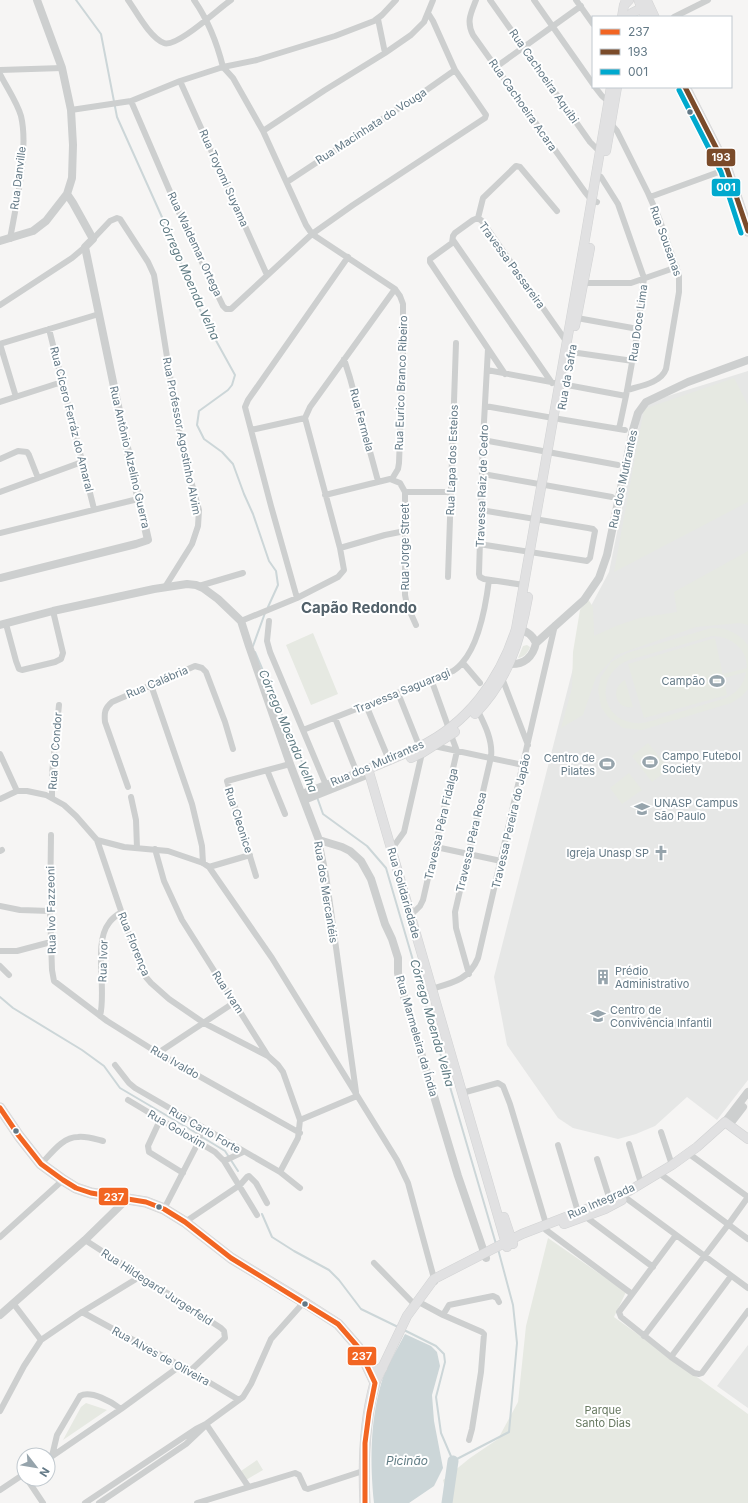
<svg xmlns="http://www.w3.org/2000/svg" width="748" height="1503" font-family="Inter,sans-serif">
<rect width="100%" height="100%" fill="#f6f5f4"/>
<!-- built -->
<path fill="#e6e7e6" d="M748 371V1080L717 1120 687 1097 655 1126 636 1134 618 1139 573 1128 558 1118 507 1045 494 977 580 641 584 619 609 572 642 409 655 400Z
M748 1345V1408L717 1386Z"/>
<!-- green -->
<path fill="#e6e9e2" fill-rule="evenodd" d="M734 378 748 405V502L614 572 644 409Z
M748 551V625L740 623 696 627 616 655 596 677 583 715 561 728 572 688 573 652 580 610 588 599 593 607 594 636 616 626 639 618 677 612 674 592Z
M711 628C726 627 739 633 748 645V689L742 696 731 703 642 730 623 728 608 717 601 707 598 689 601 677 611 662 627 653ZM712 636C730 636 747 648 747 668L723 674 724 678 746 672C744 685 736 694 723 699 705 704 686 710 667 716 657 719 646 724 635 723 599 720 595 673 629 660Z
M313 633 338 694 311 705 286 645Z
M715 638 727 695 644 718 628 664Z
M527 645 530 647C528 653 524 657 518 658L523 646Z
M625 680 633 707C615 710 610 688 625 680Z
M648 743 669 769 652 782 632 756Z
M629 773 642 790 622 804 610 788Z
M548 1238 626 1292 614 1317 748 1414V1503H449L443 1480 470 1458 498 1439 518 1402 526 1326Z
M86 1403 107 1410 63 1440 81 1407Z
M257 1460 263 1470 246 1480 241 1471Z"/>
<!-- water -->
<path fill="#ccd6d8" d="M405 1334 431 1346 437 1352 440 1366 432 1395 434 1421 443 1468 434 1486 409 1503H374C370 1464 370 1422 381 1384 385 1369 398 1348 405 1334Z"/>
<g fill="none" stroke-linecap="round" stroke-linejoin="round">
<!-- stream -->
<path stroke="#ccd6d8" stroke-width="2" d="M76 0 101 34 117 117 170 235 203 317 235 375 232 385 228 390 199 411 197 425 204 439 222 452 233 464 244 494 253 514 269 561 276 571 278 585 268 607
M253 646 265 613
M255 652 313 788
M317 797 323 814 367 846 386 868 496 1244
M0 997 13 1008 82 1050 104 1066 120 1088 198 1134
M202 1137 225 1151 238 1171
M262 1214 272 1237 294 1251 329 1270 339 1280 361 1309 398 1327
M404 1330 436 1346 444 1354 445 1362 436 1397 441 1433 453 1461 509 1432 517 1343 513 1305 498 1249"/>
<!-- river -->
<path stroke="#ccd6d8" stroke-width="11" d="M447 1503 453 1461"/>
<!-- secondary casing -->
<g stroke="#d2d3d4" stroke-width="10">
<path id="secondary" d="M622 17 624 5 629 0
M629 17 632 13 648 5
M606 151 617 87
M575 326 590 248
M475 714C508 680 520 642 528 597
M411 758 422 753 455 732
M504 1217 513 1244
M564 1224 605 1209 622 1200
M507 1247 368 769C385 762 402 755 419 747 467 724 500 680 516 629L585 239 611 87
M375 1383 407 1316 434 1279 522 1234 602 1203 629 1191 672 1165 697 1147 725 1122 748 1139"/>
</g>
<!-- primary casing -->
<g stroke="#d3d3d3" stroke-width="11">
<path id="primary" d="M639 0 646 17
M646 0 654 17
M626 2V0
M685 87 727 169 748 231
M0 1108 19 1136 41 1164 63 1180 76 1188 91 1193 146 1202 164 1209 185 1222 231 1258 307 1304 338 1324 358 1347 375 1383C364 1422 363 1463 365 1503
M368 1367 375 1371 382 1368"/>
</g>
<!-- minor -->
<path stroke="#cdcfcf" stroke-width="6" d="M128 0C136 11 150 38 164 43 177 48 219 8 231 0
M194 0C208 20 217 43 223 67
M476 0C471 13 466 21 473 35L585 192 590 198 597 202
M490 0 590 142 599 151
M534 0 593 84
M576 0 593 24
M674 17 708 0
M378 19 385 53
M223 67 233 78 263 131 306 225 312 234 395 289 400 296 403 304V357L399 463 398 469 392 479
M496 67 581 6
M0 70 62 68
M0 74C7 88 17 102 21 116 29 149 16 205 10 239
M180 81 267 275
M595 87 602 96 608 101
M131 101 187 231 223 306 226 309H231L312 234 353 205 485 118 486 115 455 70 433 21 428 13
M71 110 131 101 180 81 223 67 257 60 335 36 374 21 382 15 396 0
M611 124 617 131 648 193 659 218 679 275V292L666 369C661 383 640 386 627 390
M263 131 325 90 385 53 411 35 424 22 433 0
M601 177 618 204 644 278 638 329 626 396 619 429
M287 182 428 89 455 70
M650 197 727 169
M478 218 473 220 455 233 453 236 452 243 430 259V262L505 374
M478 218 482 221 566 341
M478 218 483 198 516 166 520 167 557 211
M93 239 110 221 117 218 120 219 148 262 154 275 177 420 185 459 199 510 198 526 192 544 165 587
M453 240 552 383
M584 283H631L677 267
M0 305 72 258 85 247
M577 318 638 329
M49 329 94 509
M0 344 99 314
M0 344 16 397
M488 349 483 440 479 574 480 577 484 579 524 585
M571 352 633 361
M344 359 350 378 378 481
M487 370 626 396
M0 402 62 382
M485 406 553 418
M559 419 625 430
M251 430 305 418
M483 440 618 465
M0 459 18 451 27 452 29 455 38 478
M483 474 612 497
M0 492 82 462
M405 492V595L407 605 416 625
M325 495 390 479 400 483 405 492H451
M0 533 138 499
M479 544 587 561 590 558 595 531 593 529 588 528 481 510
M340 548 385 535 405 531
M448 577 456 343
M199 586 243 573
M297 598 271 506 245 407 248 400 348 257
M241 621 297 598 338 577 344 570 340 548 305 418 310 407 395 289
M269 621 267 641 270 652 326 785
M6 624 16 661 19 669 22 670 55 662 61 659 63 653 53 611
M463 663 480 683
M502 678 528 745
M431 679 449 729
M151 685 192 804 202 846 203 863
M366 705 389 760
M335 718 357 773
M303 730 453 671C456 669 460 666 462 663 479 644 486 604 489 580
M434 746 523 765
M0 754 17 791
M267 770 285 814
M128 787 105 722C104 712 105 708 112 702L195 666 202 668 206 672 225 722 233 749
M131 797 136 820 137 848
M52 798V774L59 705
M0 799 17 791H27L46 795 64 805 76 816 97 840 124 847 168 851 203 863 209 867 272 958 397 1160 408 1183 435 1282
M51 835 50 911 52 970 54 981 107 1021 158 1053 300 1133
M97 840 136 955 145 976 151 983 169 999 204 1023 268 1056
M319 840 326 875 356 1092
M436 847 501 861
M155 849 164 881 182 920 268 1056 278 1065 283 1072 300 1120 298 1138 280 1172
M391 850 404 832 422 753 398 693
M0 851 2 850
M209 867 250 855
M256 876 227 781 290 764
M0 906 20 910 50 911
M415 911 420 906 423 900 457 751 451 735
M0 951H17L51 942
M0 966 9 975
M469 974 456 928 455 912 491 757C493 741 485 725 478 711
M431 989C452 983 469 980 478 958L555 625
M100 1016C107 990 93 943 109 923 112 918 116 916 121 912
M158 1053 235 1002
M115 1065 129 1083 135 1088 280 1172 300 1188
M462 1093 498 1083 503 1086 510 1104 546 1224
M128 1100 215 1152 224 1161 257 1215
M160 1120 148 1146 149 1152 183 1173
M300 1120 357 1096
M661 1132 672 1165
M629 1144 641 1183
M558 1145 578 1212
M692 1156 748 1197
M597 1159 610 1200
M224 1161 243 1152
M41 1164C51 1154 62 1137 78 1137 86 1136 95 1139 103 1141
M663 1176 748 1239
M623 1194 626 1198 748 1288
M164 1209 199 1141 200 1134 205 1130
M586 1217 653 1267
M185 1222 240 1185 247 1177 249 1176 256 1183 267 1203
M546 1230 632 1294
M676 1235 619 1312 621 1317 671 1357 694 1373 699 1374 702 1373 748 1311
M0 1237 63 1180
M85 1240 221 1328 224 1331 225 1338 190 1371
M374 1263 415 1305
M417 1301 443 1315 482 1332 484 1334 481 1372 472 1429 469 1440
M13 1303 41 1340
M82 1312 190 1371 239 1400
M443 1315 449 1305 493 1296 497 1298 499 1302
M644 1336 728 1225 748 1197
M671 1357 731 1276
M0 1411 24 1366 41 1340 82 1312 141 1276
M206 1424 248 1486
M52 1456 57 1435 80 1396C91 1390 112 1402 121 1409
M48 1459 121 1409 180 1366
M27 1479 43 1503
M0 1490 24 1474
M85 1503 196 1429 206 1424 243 1397 251 1384 271 1339 304 1302
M99 1503 186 1444 204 1427
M197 1503 295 1473 299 1475 305 1488 308 1489 363 1471"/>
<!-- tertiary -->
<path stroke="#cdcfcf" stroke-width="8" d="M0 241 33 231 46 221 67 194 72 178 73 145 71 110 62 68 37 0
M0 578 136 544 148 540 123 430 85 247 93 239 73 203 67 194
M0 625 53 611 154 589 187 584 196 585 203 588 218 599 241 621 249 646 290 764 319 840 342 847 350 851 361 861 371 879 385 924 392 939 398 958V973L403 993 458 1176 486 1258
M536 643 584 600 599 578 607 555 633 430 638 413 646 402 688 382 748 360
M509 664C524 665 533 657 536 643 532 634 526 630 516 629
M302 794 368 769
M304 800 369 774
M725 1122 748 1092
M729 1125 743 1107
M0 1315 85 1240 127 1199"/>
<!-- secondary -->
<use href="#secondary" stroke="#e1e1e2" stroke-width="9"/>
<!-- primary -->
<use href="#primary" stroke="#e1e1e2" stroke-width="10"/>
<!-- bus-1 casing -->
<g stroke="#fff" stroke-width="8">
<path id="bus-1" d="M0 1108 19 1136 41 1164 63 1180 76 1188 91 1193 146 1202 164 1209 185 1222 231 1258 338 1324 358 1347 375 1383 369 1413 365 1443V1503"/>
</g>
<!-- bus-2 casing -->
<g stroke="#fff" stroke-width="8">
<path id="bus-2" d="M685 87 727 169 748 231"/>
</g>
<!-- bus-3 casing -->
<g stroke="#fff" stroke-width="8">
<path id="bus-3" d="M679 90 721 172 741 233"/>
</g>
<!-- bus-1 -->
<use href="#bus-1" stroke="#f26522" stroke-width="5"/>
<!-- bus-2 -->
<use href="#bus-2" stroke="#7a4b2a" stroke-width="5"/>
<!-- bus-3 -->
<use href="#bus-3" stroke="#00a9ce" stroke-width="5"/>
</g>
<!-- icons -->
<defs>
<g id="stadium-bare" transform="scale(1.2)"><path d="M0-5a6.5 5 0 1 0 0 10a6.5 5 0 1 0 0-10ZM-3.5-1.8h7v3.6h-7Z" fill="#96a4ac" stroke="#fff" stroke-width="2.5" paint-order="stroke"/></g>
<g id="university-bare" transform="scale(1.2)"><path d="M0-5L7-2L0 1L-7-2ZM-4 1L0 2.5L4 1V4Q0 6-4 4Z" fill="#96a4ac" stroke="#fff" stroke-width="2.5" paint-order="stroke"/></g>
<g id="church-bare" transform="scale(1.2)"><path d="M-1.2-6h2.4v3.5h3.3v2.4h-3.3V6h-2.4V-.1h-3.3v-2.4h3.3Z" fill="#96a4ac" stroke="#fff" stroke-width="2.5" paint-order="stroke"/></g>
<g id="building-bare" transform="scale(1.2)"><path d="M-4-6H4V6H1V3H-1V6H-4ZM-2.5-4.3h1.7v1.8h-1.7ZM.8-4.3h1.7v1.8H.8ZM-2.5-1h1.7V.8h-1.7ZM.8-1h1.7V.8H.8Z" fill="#96a4ac" stroke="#fff" stroke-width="2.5" paint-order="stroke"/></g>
<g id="school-bare" transform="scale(1.2)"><path d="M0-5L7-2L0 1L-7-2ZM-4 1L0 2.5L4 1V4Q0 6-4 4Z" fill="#96a4ac" stroke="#fff" stroke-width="2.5" paint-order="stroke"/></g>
</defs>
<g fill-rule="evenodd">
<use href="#stadium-bare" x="717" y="681"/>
<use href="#stadium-bare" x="650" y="762"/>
<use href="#stadium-bare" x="607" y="764"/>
<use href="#university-bare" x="642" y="809"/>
<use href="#church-bare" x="661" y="853"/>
<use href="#building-bare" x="603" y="977"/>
<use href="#school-bare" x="598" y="1016"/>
</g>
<!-- markers -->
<g fill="#637986" stroke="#fff" stroke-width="1.5">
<circle cx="690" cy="112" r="3.5"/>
<circle cx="16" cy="1131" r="3.5"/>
<circle cx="159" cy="1207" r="3.5"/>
<circle cx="305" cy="1304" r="3.5"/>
</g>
<g text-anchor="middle" stroke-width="4" stroke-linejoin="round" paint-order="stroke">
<!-- street labels -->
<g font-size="11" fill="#637986" stroke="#fff">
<text transform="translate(544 76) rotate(55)" y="4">Rua Cachoeira Aquibi</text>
<text transform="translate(523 105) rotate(55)" y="4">Rua Cachoeira Acara</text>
<text transform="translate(371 126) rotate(-33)" y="4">Rua Macinhata do Vouga</text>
<text transform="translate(18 178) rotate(-83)" y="4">Rua Danville</text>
<text transform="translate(224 178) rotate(66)" y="4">Rua Toyomi Suyama</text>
<text transform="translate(666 241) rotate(70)" y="4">Rua Sousanas</text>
<text transform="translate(195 244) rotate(65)" y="4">Rua Waldemar Ortega</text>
<text transform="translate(512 265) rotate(54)" y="4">Travessa Passareira</text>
<text transform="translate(638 323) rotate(-82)" y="4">Rua Doce Lima</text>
<text transform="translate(567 377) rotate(-80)" y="4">Rua da Safra</text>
<text transform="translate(401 383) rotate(-88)" y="4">Rua Eurico Branco Ribeiro</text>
<text transform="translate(72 419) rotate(76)" y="4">Rua Cícero Ferráz do Amaral</text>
<text transform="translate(362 420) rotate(75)" y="4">Rua Fermela</text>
<text transform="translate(182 436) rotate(79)" y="4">Rua Professor Agostinho Alvim</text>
<text transform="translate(130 457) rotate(77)" y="4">Rua Antônio Alzelino Guerra</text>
<text transform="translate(452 460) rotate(-88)" y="4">Rua Lapa dos Esteios</text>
<text transform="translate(623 479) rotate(-78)" y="4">Rua dos Mutirantes</text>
<text transform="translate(482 486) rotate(-88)" y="4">Travessa Raiz de Cedro</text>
<text transform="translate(405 547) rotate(-90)" y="4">Rua Jorge Street</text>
<text transform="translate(157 682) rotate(-23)" y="4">Rua Calábria</text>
<text transform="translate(402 691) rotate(-22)" y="4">Travessa Saguaragi</text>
<text transform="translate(55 751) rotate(-86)" y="4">Rua do Condor</text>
<text transform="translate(377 763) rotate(-23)" y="4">Rua dos Mutirantes</text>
<text transform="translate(239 820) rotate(72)" y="4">Rua Cleonice</text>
<text transform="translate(511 821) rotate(-77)" y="4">Travessa Pereira do Japão</text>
<text transform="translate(441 824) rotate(-77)" y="4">Travessa Pêra Fidalga</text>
<text transform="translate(471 842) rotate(-77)" y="4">Travessa Pêra Rosa</text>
<text transform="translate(326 892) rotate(81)" y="4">Rua dos Mercantéis</text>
<text transform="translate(404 893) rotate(74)" y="4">Rua Solidariedade</text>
<text transform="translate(51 910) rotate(-91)" y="4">Rua Ivo Fazzeoni</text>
<text transform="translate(134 944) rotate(68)" y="4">Rua Florença</text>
<text transform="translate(103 961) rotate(-88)" y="4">Rua Ivor</text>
<text transform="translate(228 992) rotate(57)" y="4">Rua Ivam</text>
<text transform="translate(417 1036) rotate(74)" y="4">Rua Marmeleira da Índia</text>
<text transform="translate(175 1062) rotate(30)" y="4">Rua Ivaldo</text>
<text transform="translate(177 1129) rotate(30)" y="4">Rua Goioxim</text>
<text transform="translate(205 1130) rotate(30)" y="4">Rua Carlo Forte</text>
<text transform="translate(601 1201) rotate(-24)" y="4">Rua Integrada</text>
<text transform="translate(157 1287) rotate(33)" y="4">Rua Hildegard Jurgerfeld</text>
<text transform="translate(161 1356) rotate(29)" y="4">Rua Alves de Oliveira</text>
</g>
<!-- poi labels -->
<g font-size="11" fill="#637986" stroke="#fff" text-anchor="start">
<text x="705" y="685" text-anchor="end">Campão</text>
<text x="662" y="760">Campo Futebol<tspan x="662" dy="13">Society</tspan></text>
<text x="595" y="762" text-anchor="end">Centro de<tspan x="595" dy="13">Pilates</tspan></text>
<text x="654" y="807">UNASP Campus<tspan x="654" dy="13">São Paulo</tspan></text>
<text x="649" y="857" text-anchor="end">Igreja Unasp SP</text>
<text x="615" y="975">Prédio<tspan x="615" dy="13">Administrativo</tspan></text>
<text x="610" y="1014">Centro de<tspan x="610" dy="13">Convivência Infantil</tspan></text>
</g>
<!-- park labels -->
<g font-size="11" fill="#66785f" stroke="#fff">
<text x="603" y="1414">Parque<tspan x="603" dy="13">Santo Dias</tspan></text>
</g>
<!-- water labels -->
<g font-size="12" font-style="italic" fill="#5f7b83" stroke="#fff">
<text transform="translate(189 279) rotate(66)" y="4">Córrego Moenda Velha</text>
<text transform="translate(288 731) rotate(67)" y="4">Córrego Moenda Velha</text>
<text transform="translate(432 1023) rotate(74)" y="4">Córrego Moenda Velha</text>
<text x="407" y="1465">Picinão</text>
</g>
<!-- district labels -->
<g font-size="15" font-weight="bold" fill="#52616a" stroke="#fff">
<text x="359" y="613">Capão Redondo</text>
</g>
</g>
<g stroke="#fff" stroke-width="1.5">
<rect x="706" y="148" width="30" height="19" rx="4" fill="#7a4b2a"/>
<rect x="711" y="178" width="30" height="19" rx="4" fill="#00a9ce"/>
<rect x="98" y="1187" width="31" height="19" rx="4" fill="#f26522"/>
<rect x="347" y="1346" width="30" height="20" rx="4" fill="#f26522"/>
</g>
<g font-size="11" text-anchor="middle" font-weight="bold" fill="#fff">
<text x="721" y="161">193</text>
<text x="726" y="191">001</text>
<text x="114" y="1201">237</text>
<text x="362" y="1360">237</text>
</g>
<!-- legend -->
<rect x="592" y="16" width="140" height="72" fill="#ffffff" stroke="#c1c9cf"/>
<rect x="600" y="29" width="20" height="6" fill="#f26522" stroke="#c1c9cf"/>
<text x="628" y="36" font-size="12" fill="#637986">237</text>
<rect x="600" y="49" width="20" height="6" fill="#7a4b2a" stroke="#c1c9cf"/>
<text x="628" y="56" font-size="12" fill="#637986">193</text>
<rect x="600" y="69" width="20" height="6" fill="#00a9ce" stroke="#c1c9cf"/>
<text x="628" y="76" font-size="12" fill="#637986">001</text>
<!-- north arrow -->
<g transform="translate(36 1467) rotate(121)"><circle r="19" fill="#ffffff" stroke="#c1c9cf"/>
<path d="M0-3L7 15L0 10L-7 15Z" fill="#96a4ac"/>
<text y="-6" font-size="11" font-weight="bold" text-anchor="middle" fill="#637986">N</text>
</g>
</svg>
